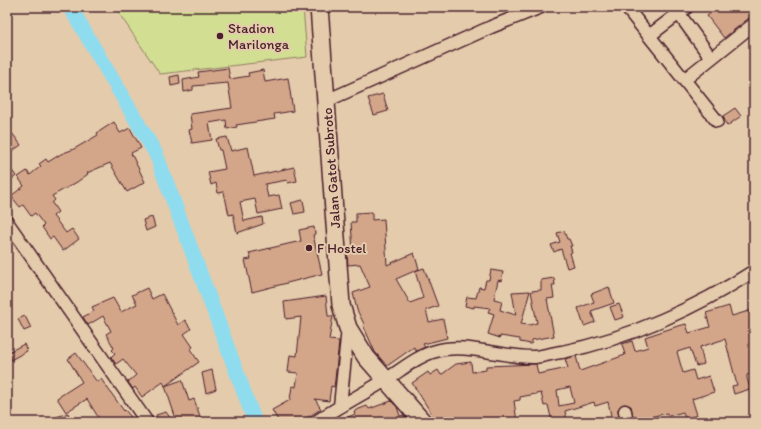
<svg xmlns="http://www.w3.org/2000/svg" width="761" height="429" font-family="Itim,sans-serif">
<rect width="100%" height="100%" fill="#e4cbac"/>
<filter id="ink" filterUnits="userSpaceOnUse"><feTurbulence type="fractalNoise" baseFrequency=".025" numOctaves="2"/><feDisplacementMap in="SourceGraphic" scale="8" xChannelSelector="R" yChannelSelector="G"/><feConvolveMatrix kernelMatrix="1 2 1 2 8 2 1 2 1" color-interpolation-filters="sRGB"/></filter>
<g filter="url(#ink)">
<!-- green -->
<path fill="#d2df93" stroke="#8e7f5f" d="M119 7H303L307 57 160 74 120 15Z"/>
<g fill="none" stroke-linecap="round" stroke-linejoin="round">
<!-- river -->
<path stroke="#8fdcef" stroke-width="15" d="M70 7 156 154 255 422"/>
</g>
<!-- building -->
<path fill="#d3a68a" stroke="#4a1f2b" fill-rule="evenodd" d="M707 7H754V17L749 18 724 38 707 16 711 13Z
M228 68 230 79 249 76 248 73 263 70 265 82 288 78 293 111 274 114 275 119 236 125 237 127 227 129 226 120 209 123 212 140 192 143 189 130 192 129 190 114 232 108 228 83 193 86V90L184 92 183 80 199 77 198 72Z
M179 75 180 84 171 86 170 77Z
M383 94 388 111 374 115 368 98Z
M735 108 741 116 727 126 723 116Z
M114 122 120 133 130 128 141 148 131 153 145 182 127 192 110 163 87 173 88 174 77 182 52 196 55 200 52 203 58 212 53 216 66 233 72 229 79 239 63 251 53 237 50 239 42 227 44 225 35 213 31 216 23 205 20 207 11 196 24 186 18 177 27 171 30 175 41 166 39 164 46 159 48 162 61 154 74 149 98 135 97 133Z
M12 133 21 145 7 155V137Z
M227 137 231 151 248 147 254 176 294 167 297 181 288 183 287 180 265 184 268 197 279 195 282 209 258 214 255 199 240 202 244 221 262 217 263 224 237 233 233 214 229 215 224 192 218 193 216 183 211 185 208 172 225 169 221 150H219L216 139Z
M7 164 16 176 7 183Z
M303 200 305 212 294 214 291 203Z
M372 212V220L384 219 387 265 414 253 419 269 396 279 410 303 423 298 415 271 424 268 438 306 426 310 429 322 443 319 447 338 423 344 425 347 416 351 414 347 387 366 375 352 363 325 364 324 357 310 353 293 370 287 360 264 348 265 347 253 353 252 351 222H356V213Z
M152 217 155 227 146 231 143 220Z
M314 227 315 234 313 235 322 274 252 292 245 260 251 259 249 253 301 241 299 230Z
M564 231 567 239H569L572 246H570L572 252 570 253 574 266 567 268 561 249 554 252 551 245 560 242 557 233Z
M491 270 503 272 501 281 498 280 494 299 502 301 500 310 516 315 512 292 530 291 521 324 529 325 537 323 531 291 541 290V280L554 278 555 285H552L554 298 547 299 554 336 532 340 531 344 520 342V339L500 336V338L488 334 494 314 488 312 490 308 474 306V308L465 306 467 297 476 298 479 287 484 288 486 280H489Z
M609 287 614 303 591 311 595 322 584 326 578 308 594 302 591 294Z
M147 288 152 299 162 294 178 325 185 320 191 329 184 334 193 347 190 349 199 362 165 386 163 382 142 397 135 387 133 389 128 382 136 375 123 359 116 364 111 357 115 353 112 350 114 348 106 334 111 331 103 316 88 325 83 317 94 311 92 307 113 298 121 312 137 304 132 295Z
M326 296 328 316H333L329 340 339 341 335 380 334 387 331 386 329 401 315 399 321 409 300 422H279L272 410 290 400 292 386 296 387 298 373 288 372 290 355 297 356 301 317 286 319 284 302Z
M619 304 624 317 615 320 610 307Z
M729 306 732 316 752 310 754 317V373L747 375V378L750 389 734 394 732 386 737 385 725 339 700 347 704 364 696 366 690 348 677 352 683 373 693 370 696 380 709 376 714 392 692 399 697 415 685 419 683 412 668 416 667 413 645 418 646 422H634L631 406 624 404 618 409 619 419 612 420 608 402 595 406 594 402 565 411 567 422H552L548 405 544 406 541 393 520 397V400L514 401 517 422H437L412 383 428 372 430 375 438 370 441 375 456 364 471 362 472 372 486 370V366L536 364 538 374 568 368 565 359 576 356 580 371 625 355 622 344 632 341 635 351 648 347 645 337 675 327 686 324 689 333 710 327 706 313ZM570 387 574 403 559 406 557 390Z
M25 316 31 328 24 331 18 319Z
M24 344 27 351 7 362V353Z
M76 353 97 382 101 379 124 411 125 410 131 417 129 418 132 422H91L98 417 87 399 66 412 57 398 82 382 68 359Z
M212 370 216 389 206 393 202 373Z
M182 380 189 401 194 399 202 422H177L165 386Z
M391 401 397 407 400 416 403 415 410 422H337L355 414 354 411 367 406 369 409Z
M166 412 173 422H159L156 415Z
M68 413 71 422H46L45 421Z"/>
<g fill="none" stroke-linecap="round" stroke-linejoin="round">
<!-- minor casing -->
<g stroke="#4a1f2b" stroke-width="15">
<path id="minor" d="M626 7 717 121
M674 7 711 58
M649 36 687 7
M684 80 754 24
M326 101 491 27 541 7
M7 222 147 422
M340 406 348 328
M625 411 627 422
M316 422C338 407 361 395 384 381 400 371 417 356 436 351 466 342 503 358 535 357 544 356 553 353 562 352 628 339 698 307 754 271"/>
</g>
<!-- highway casing -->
<g stroke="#4a1f2b" stroke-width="20">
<path id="highway" d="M319 7 341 305 348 328 366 357 423 422"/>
</g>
<!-- minor -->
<use href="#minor" stroke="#e4cbac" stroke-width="12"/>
<!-- highway -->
<use href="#highway" stroke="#e4cbac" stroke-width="17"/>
</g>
</g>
<!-- markers -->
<g fill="#4a1f2b" stroke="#e4cbac" stroke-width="1.5">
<circle cx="220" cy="36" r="4"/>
<circle cx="309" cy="248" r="4"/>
</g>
<g text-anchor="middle" stroke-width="4" stroke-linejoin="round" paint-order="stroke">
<!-- poi labels -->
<g font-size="14" fill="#4a1f2b" stroke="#e4cbac" text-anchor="start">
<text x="228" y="33">Stadion<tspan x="228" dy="16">Marilonga</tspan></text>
<text x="317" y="253">F Hostel</text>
</g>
<!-- street labels -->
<g font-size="14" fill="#4a1f2b" stroke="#e4cbac">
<text transform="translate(331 168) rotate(-94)" y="5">Jalan Gatot Subroto</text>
</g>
</g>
<!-- margin -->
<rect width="761" height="429" fill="none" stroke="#e4cbac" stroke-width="24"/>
<rect x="12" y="12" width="737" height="405" fill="none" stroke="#4a1f2b" stroke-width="1.5" filter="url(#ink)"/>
</svg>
